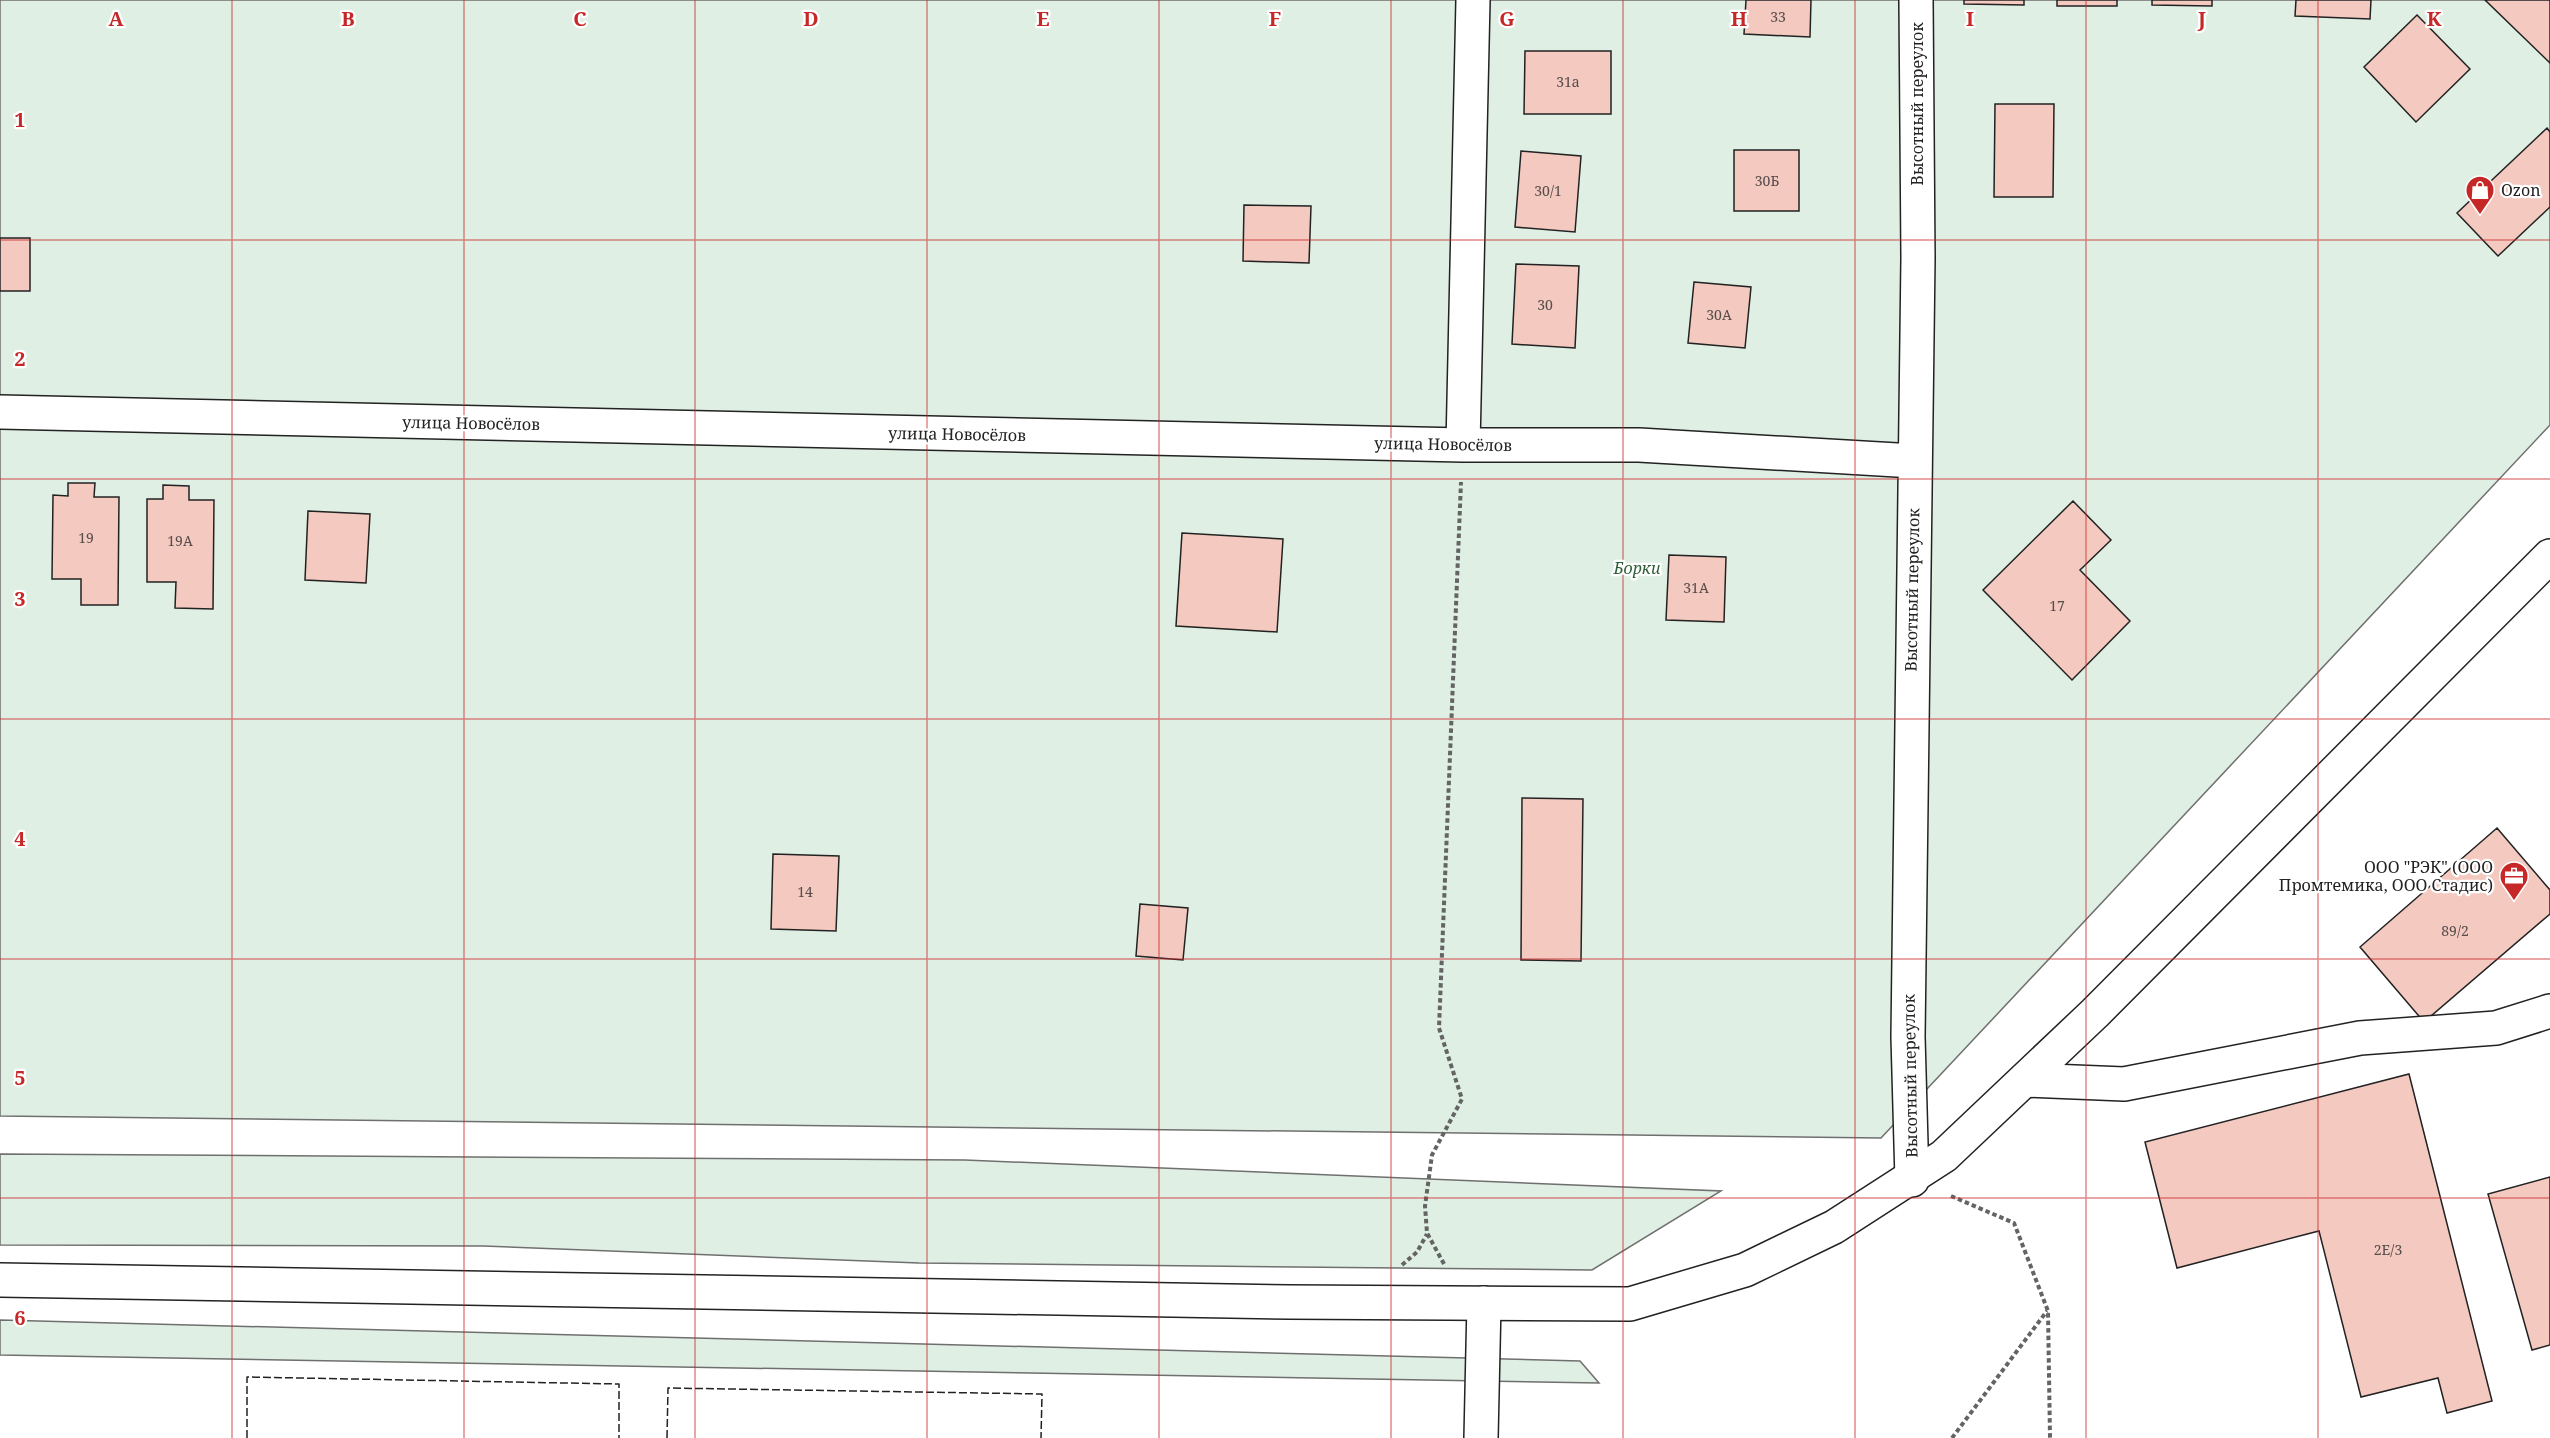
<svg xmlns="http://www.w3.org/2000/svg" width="2550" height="1438" font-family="'Noto Serif',serif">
<rect width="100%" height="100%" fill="#fff"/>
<!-- green -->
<path fill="#e0efe3" stroke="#6f6f6f" stroke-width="1.5" d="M0 0H2550V425L1881 1138 0 1116Z
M0 1154 965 1160 1721 1191 1592 1270 919 1263 483 1246 0 1245Z
M0 1320 1580 1361 1599 1383 0 1355Z"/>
<!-- building -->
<path fill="#f3c9c0" stroke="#222" stroke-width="1.5" d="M1746 0H1811L1810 37 1744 34Z
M1964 0H2024V5L1964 4Z
M2057 0H2117V6H2057Z
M2152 0H2212V6L2152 5Z
M2296 0H2371L2370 19 2295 16Z
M2485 0H2550V63Z
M2417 15 2470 69 2416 122 2364 67Z
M1525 51H1611V114H1524Z
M1995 104H2054L2053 197H1994Z
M2547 128 2550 132V207L2498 256 2457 213Z
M1734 150H1799V211H1734Z
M1521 151 1581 156 1575 232 1515 227Z
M1244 205 1311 206 1309 263 1243 261Z
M0 238H30V291H0Z
M1516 264 1579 266 1575 348 1512 344Z
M1694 282 1751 287 1745 348 1688 343Z
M68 483H95L94 497H119L118 605H81V579H52L53 495 68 496Z
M163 485 189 486V500H214L213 609 175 608 176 582H147V499H163Z
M2073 501 2111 540 2080 570 2130 621 2072 680 1983 590Z
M308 511 370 514 366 583 305 580Z
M1182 533 1283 539 1277 632 1176 626Z
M1669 555 1726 557 1724 622 1666 620Z
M1522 798 1583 799 1581 961 1521 960Z
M2497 828 2550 890V914L2424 1022 2360 947Z
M773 854 839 856 836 931 771 929Z
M1140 904 1188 908 1183 960 1136 956Z
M2409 1074 2492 1401 2447 1413 2438 1378 2361 1397 2319 1231 2177 1268 2145 1142Z
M2550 1177V1345L2532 1350 2488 1194Z"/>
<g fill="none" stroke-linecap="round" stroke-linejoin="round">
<!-- street casing -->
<g stroke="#222" stroke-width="36">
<path id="street" d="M0 412 1463 445H1639L1914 461
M1463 445 1473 0
M2025 1080 2124 1084 2360 1038 2496 1028 2550 1011
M1912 1180 1908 1037 1918 258 1916 0
M1481 1438 1484 1303"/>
</g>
<!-- secondary casing -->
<g stroke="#222" stroke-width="36">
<path id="secondary" d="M0 1280 1289 1302 1630 1304 1745 1270 1834 1227 1944 1156 2095 1013 2550 556"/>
</g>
<!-- path -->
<path stroke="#646464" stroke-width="4" stroke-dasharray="4.5 3" stroke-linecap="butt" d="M1951 1196 2014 1223 2048 1311 2050 1438
M1444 1264 1427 1233 1425 1206 1432 1155 1462 1099 1439 1028 1461 482
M1402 1265 1417 1252 1427 1234
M1952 1438 2047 1311"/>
<!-- street -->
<use href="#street" stroke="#fff" stroke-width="33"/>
<!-- secondary -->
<use href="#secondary" stroke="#fff" stroke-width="33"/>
<!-- fence -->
<path stroke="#222" stroke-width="1.5" stroke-dasharray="8 3" stroke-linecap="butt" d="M247 1438V1377L619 1384V1438
M667 1438 668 1388 1042 1394 1041 1438"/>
</g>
<!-- grid -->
<path fill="none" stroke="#c62828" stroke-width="1.5" stroke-opacity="0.55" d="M232 0V1438M464 0V1438M695 0V1438M927 0V1438M1159 0V1438M1391 0V1438M1623 0V1438M1855 0V1438M2086 0V1438M2318 0V1438M0 240H2550M0 479H2550M0 719H2550M0 959H2550M0 1198H2550"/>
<!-- icons -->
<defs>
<g id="shop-pin" transform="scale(1.5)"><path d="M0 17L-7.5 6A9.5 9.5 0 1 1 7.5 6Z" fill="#c62828" stroke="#fff"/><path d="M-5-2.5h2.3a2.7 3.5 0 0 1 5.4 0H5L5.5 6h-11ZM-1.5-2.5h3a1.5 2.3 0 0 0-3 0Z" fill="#fff"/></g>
<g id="office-pin" transform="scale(1.5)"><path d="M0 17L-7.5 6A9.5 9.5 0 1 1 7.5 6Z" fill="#c62828" stroke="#fff"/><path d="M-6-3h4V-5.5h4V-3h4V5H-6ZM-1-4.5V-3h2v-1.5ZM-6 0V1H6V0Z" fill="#fff"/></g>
</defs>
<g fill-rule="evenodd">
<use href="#shop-pin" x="2480" y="190"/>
<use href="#office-pin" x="2514" y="876"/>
</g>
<g text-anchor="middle" stroke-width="4.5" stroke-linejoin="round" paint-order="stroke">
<!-- number labels -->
<g font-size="14" fill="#564c4a">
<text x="1778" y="22">33</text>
<text x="1568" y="87">31а</text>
<text x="1767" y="186">30Б</text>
<text x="1548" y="196">30/1</text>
<text x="1545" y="310">30</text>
<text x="1719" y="320">30А</text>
<text x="86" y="543">19</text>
<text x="180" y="546">19А</text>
<text x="1696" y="593">31А</text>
<text x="2057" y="611">17</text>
<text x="805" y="897">14</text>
<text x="2455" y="936">89/2</text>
<text x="2388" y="1255">2Е/3</text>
</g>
<!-- street labels -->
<g font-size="16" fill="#222" stroke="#fff">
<text transform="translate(1917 104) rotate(-90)" y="6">Высотный переулок</text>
<text transform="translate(471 423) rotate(1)" y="6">улица Новосёлов</text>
<text transform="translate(957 434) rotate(1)" y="6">улица Новосёлов</text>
<text transform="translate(1443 444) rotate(1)" y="6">улица Новосёлов</text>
<text transform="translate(1912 590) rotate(-89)" y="6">Высотный переулок</text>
<text transform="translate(1910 1076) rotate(-91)" y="6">Высотный переулок</text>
</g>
<!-- poi labels -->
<g font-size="16" fill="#222" stroke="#fff" text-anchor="start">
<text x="2501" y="196">Ozon</text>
<text x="2493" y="873" text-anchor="end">ООО "РЭК" (ООО<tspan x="2493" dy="18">Промтемика, ООО Стадис)</tspan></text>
</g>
<!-- park labels -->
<g font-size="16" font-style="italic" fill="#2f5e38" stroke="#fff">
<text x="1637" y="574">Борки</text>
</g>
</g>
<g font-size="20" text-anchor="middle" font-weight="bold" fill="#c62828" stroke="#fff" stroke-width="4.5" stroke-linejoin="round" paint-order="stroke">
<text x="116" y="26">A</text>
<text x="348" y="26">B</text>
<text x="580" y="26">C</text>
<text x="811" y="26">D</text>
<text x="1043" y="26">E</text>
<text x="1275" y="26">F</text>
<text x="1507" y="26">G</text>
<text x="1739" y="26">H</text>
<text x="1970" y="26">I</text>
<text x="2202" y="26">J</text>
<text x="2434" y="26">K</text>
<text x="20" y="127">1</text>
<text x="20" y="366">2</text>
<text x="20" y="606">3</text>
<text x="20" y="846">4</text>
<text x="20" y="1085">5</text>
<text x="20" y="1325">6</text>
</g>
</svg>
